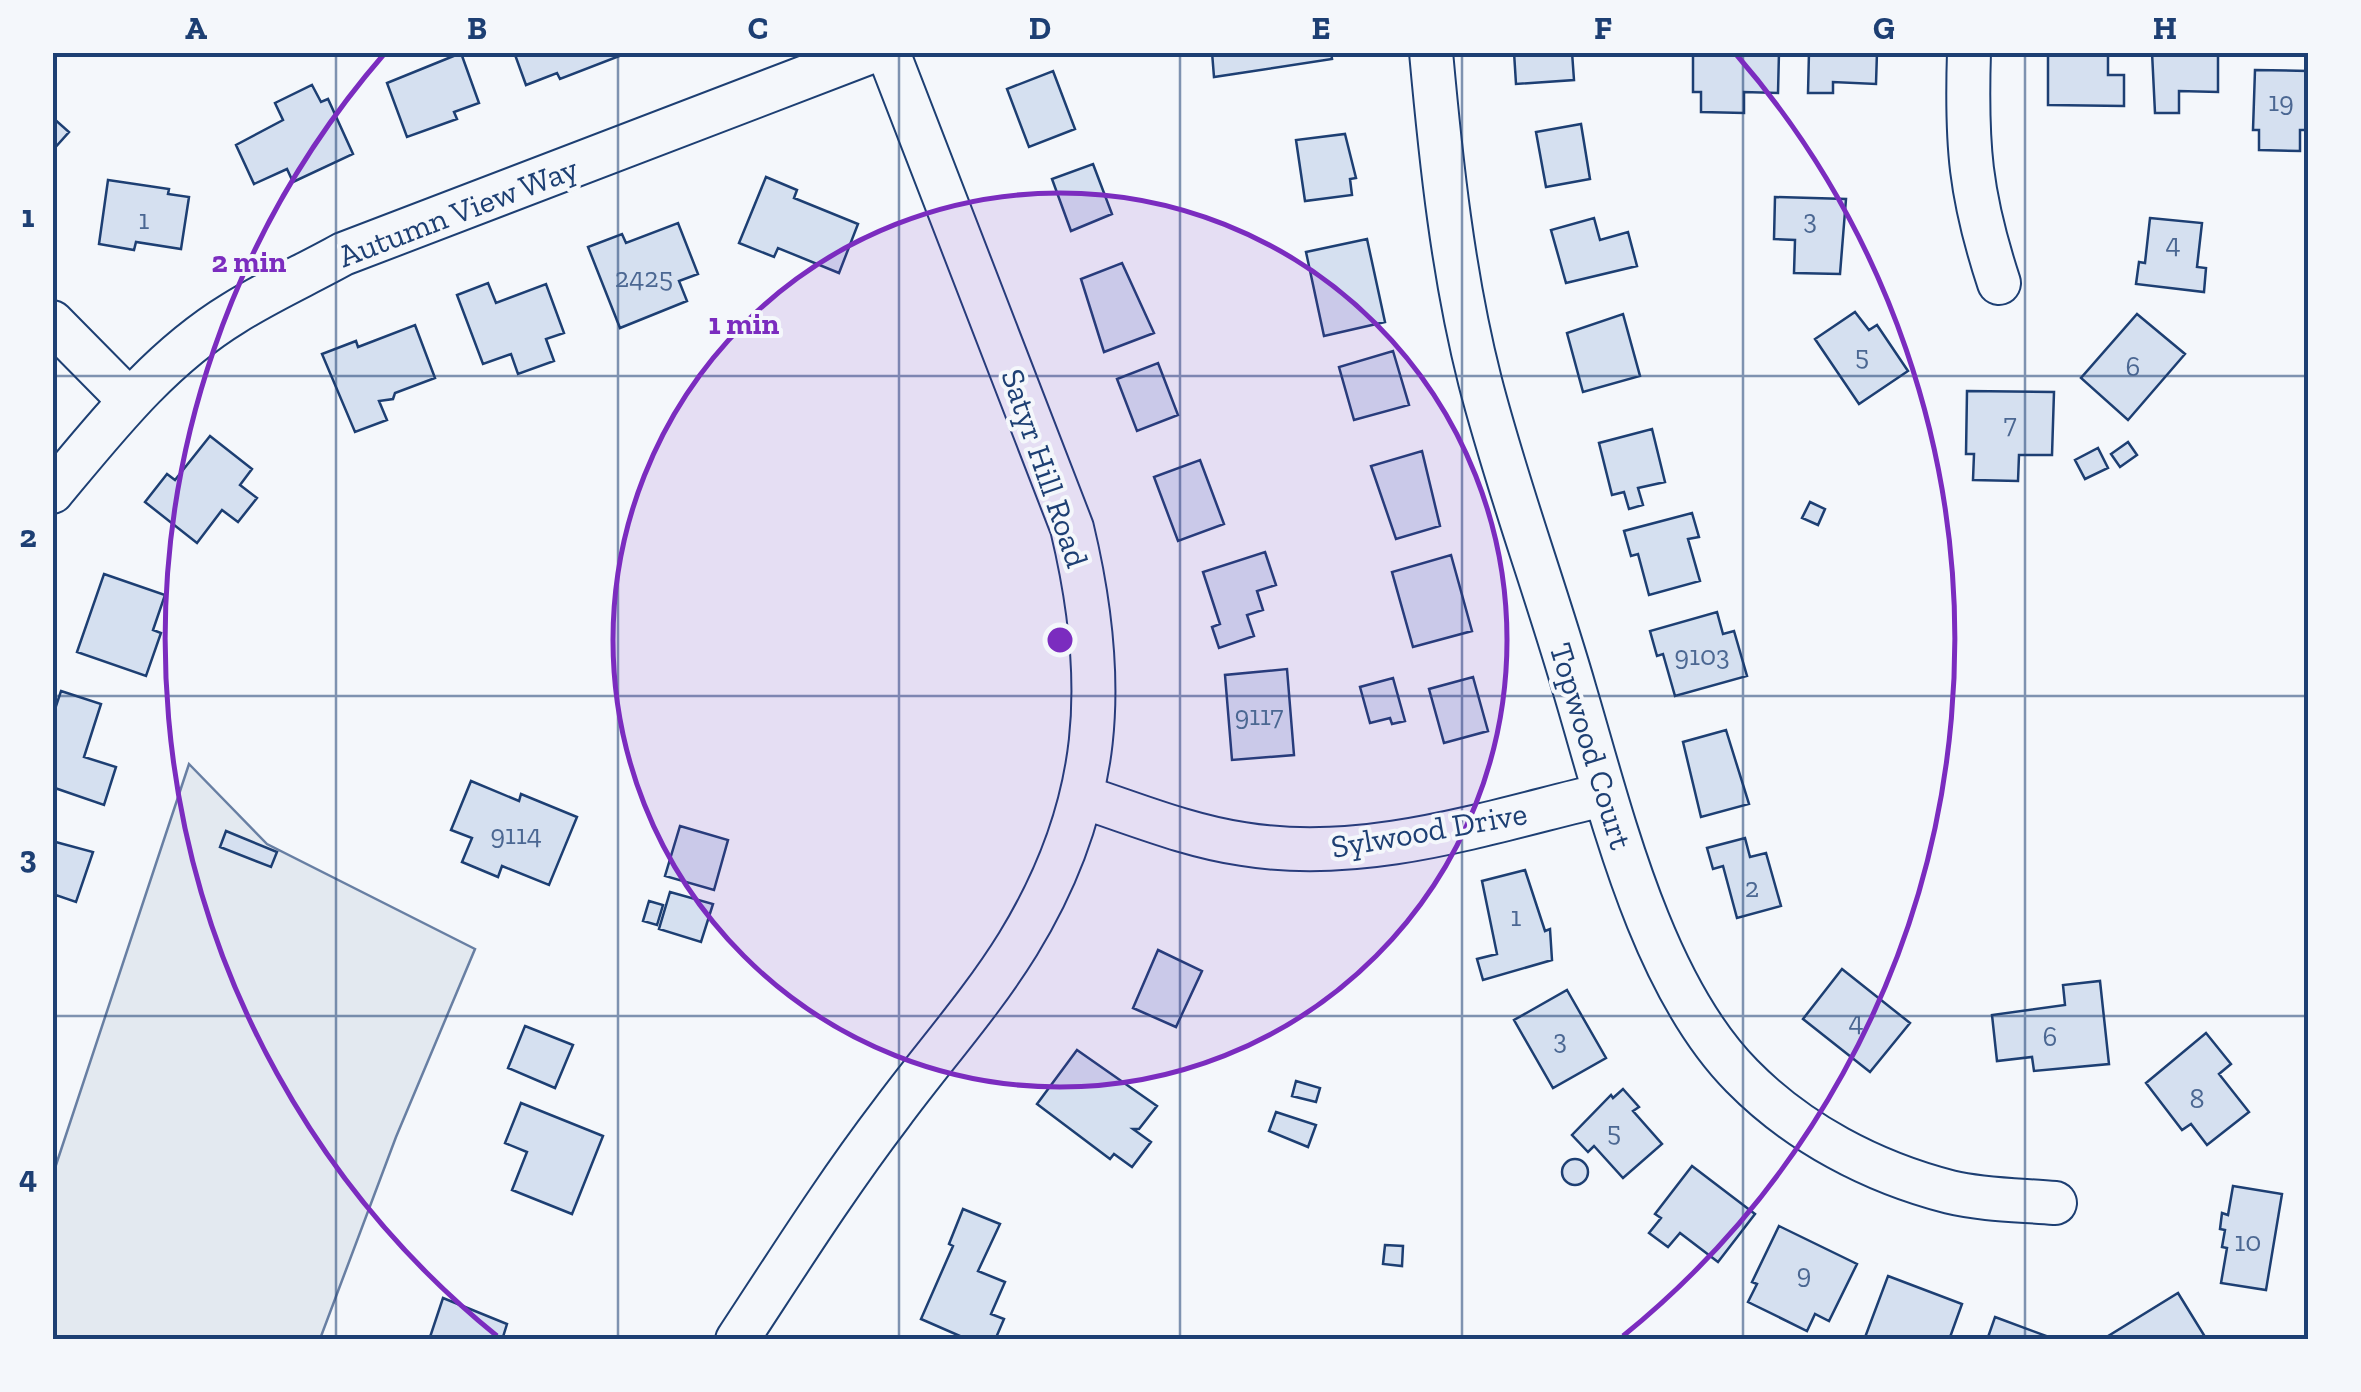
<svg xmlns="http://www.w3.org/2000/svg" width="2361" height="1392" font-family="'Zilla Slab',serif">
<rect width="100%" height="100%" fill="#f4f7fb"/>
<!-- green -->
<path fill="#e3e9f0" stroke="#687fa3" stroke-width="2.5" d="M189 764 267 844 475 949 396 1137 320 1339 53 1340V1174Z"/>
<!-- building -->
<path fill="#d5e0f0" stroke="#1d3f73" stroke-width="2.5" d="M514 52H621L622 55 560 79 557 73 526 85Z
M1212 52H1331L1332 59 1214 77Z
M1514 52H1572L1574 80 1516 84Z
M1693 52H1779L1778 93 1744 92V113L1701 112V92H1693Z
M1809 52H1877L1876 84 1833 82V93H1808Z
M2048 52H2108V75H2124V106L2048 105Z
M2152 52H2218V92L2179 91V113H2155Z
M461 53 479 103 454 112 457 119 407 137 387 83Z
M2255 70 2308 71V130H2300V151L2259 150V130H2253Z
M1053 71 1075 129 1029 147 1007 89Z
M312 85 321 102 328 99 353 154 293 182 287 169 254 184 236 145 283 120 275 103Z
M52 117 69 132 52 151Z
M1581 124 1590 179 1546 187 1536 132Z
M1345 134 1356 178 1350 179 1352 195 1305 201 1296 140Z
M1093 164 1112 214 1071 231 1052 179Z
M766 177 797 190 794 198 858 224 839 273 778 248 774 257 739 243Z
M108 180 169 189 168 194 189 197 181 249 136 242 134 250 99 244Z
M1775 197 1846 199 1840 274 1794 273 1795 240 1774 239Z
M1594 218 1600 240 1628 232 1637 266 1566 283 1551 230Z
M2150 218 2202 223 2197 267 2206 268 2204 292 2136 284 2139 262 2145 263Z
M678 223 698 274 679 281 687 301 620 328 588 247 622 234 626 243Z
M1367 239 1385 322 1324 336 1306 252Z
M1122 263 1154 333 1104 352 1081 279Z
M488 283 496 303 546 284 564 333 546 339 554 361 518 374 511 354 483 364 457 295Z
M1855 312 1869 330 1877 325 1908 371 1859 404 1815 339Z
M1623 314 1640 376 1583 392 1567 333Z
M2137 314 2185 354 2128 420 2081 378Z
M415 325 435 378 395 393 393 399 379 401 387 420 355 432 322 354 356 341 358 347Z
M1393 351 1409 405 1354 420 1339 367Z
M1158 363 1178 415 1137 431 1117 379Z
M1967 391 2054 392 2052 455H2019L2018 481 1973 480 1974 454H1966Z
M1652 429 1665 482 1638 488 1643 505 1629 509 1624 492 1612 495 1599 443Z
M210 436 252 469 240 485 257 498 238 522 222 510 197 543 145 502 167 474 175 480Z
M2128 442 2137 455 2120 467 2111 454Z
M2098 448 2108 468 2085 479 2075 460Z
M1422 451 1440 526 1396 539 1371 466Z
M1200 460 1224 524 1178 541 1154 477Z
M1810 502 1825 509 1818 525 1802 518Z
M1692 513 1699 537 1688 539 1700 581 1649 595 1638 554 1631 556 1624 531Z
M1265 552 1276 585 1257 591 1263 610 1247 615 1254 636 1219 648 1212 627 1220 624 1203 572Z
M1451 555 1472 631 1413 647 1392 572Z
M104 574 165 595 153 630 161 633 146 676 77 652Z
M1717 612 1723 634 1734 631 1747 676 1675 696 1663 654 1657 656 1650 631Z
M1287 669 1294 755 1232 760 1225 675Z
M1473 677 1488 731 1444 743 1429 689Z
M1393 678 1405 721 1392 724 1390 718 1370 723 1360 687Z
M61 691 101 704 84 757 116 767 104 805 52 787V718Z
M1726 730 1749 804 1701 817 1683 742Z
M471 781 519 801 521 794 577 817 549 885 502 866 498 877 462 862 472 838 451 830Z
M680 826 728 840 714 890 665 876Z
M226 831 277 852 271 867 220 847Z
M1745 838 1750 857 1766 853 1781 906 1737 918 1723 866 1713 869 1707 848Z
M52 841 93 852 76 902 56 895 52 906Z
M1525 870 1545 931 1550 929 1552 960 1483 980 1477 959 1497 954 1482 881Z
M670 892 713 904 701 942 659 929Z
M649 901 663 905 657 925 643 921Z
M1158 950 1202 971 1176 1027 1133 1008Z
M1842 969 1910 1023 1870 1072 1803 1019Z
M2100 981 2109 1064 2034 1071 2032 1057 1997 1061 1992 1015 2065 1005 2063 985Z
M1567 990 1606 1058 1553 1088 1514 1020Z
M525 1026 573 1045 555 1088 508 1068Z
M2206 1033 2231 1064 2219 1074 2249 1112 2207 1145 2191 1124 2182 1130 2146 1083Z
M1077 1050 1157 1106 1139 1129H1133L1151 1142 1132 1167 1114 1154 1110 1159 1037 1104Z
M1296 1081 1320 1088 1316 1102 1292 1096Z
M1623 1089 1639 1107 1633 1111 1662 1144 1623 1178 1594 1146 1588 1152 1572 1135 1611 1095 1613 1098Z
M521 1103 603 1136 572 1214 512 1190 527 1152 505 1143Z
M1276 1112 1316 1125 1308 1147 1269 1131Z
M1562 1172a13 13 0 1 1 26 0a13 13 0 1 1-26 0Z
M1692 1166 1755 1214 1718 1262 1680 1233 1668 1247 1649 1233 1661 1218 1655 1214Z
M2233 1186 2282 1194 2266 1290 2221 1283 2227 1248 2222 1247 2225 1230 2220 1229 2222 1213 2228 1215Z
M963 1209 1000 1224 978 1271 1005 1282 991 1314 1004 1319 995 1340H969L921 1319 953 1246 949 1244Z
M1779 1226 1857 1264 1829 1321 1815 1314 1807 1331 1748 1302 1757 1284 1752 1282Z
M1385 1245 1403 1246 1402 1266 1383 1264Z
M1888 1276 1962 1304 1949 1340H1864Z
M2178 1293 2207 1340H2106L2105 1338Z
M443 1298 507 1324 502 1340H429Z
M1995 1317 2057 1340H1987Z"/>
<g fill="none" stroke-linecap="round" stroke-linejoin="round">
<!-- minor casing -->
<g stroke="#1d3f73" stroke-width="46">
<path id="minor" d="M1431 52C1441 162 1453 275 1480 381 1507 486 1545 587 1575 691 1611 812 1651 984 1742 1076 1798 1133 1872 1172 1950 1192 1983 1200 2021 1200 2055 1203
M1969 52C1966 145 1970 195 1999 283
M52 322 129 400
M52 492C107 426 160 358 234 313 269 291 307 274 343 254L871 52
M1083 797C1135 814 1188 836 1243 844 1364 864 1485 823 1602 795
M737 1340C787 1264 836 1186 891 1114 933 1057 981 1004 1018 944 1103 805 1109 682 1072 528L888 52"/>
</g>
<!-- minor -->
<use href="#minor" stroke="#f4f7fb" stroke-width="42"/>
</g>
<!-- grid -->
<path fill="none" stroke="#1d3f73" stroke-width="2.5" stroke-opacity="0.55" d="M336 52V1340M618 52V1340M899 52V1340M1180 52V1340M1462 52V1340M1743 52V1340M2025 52V1340M52 376H2308M52 696H2308M52 1016H2308"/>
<!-- distance rings -->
<circle cx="1060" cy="640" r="447" fill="#7b2cbf" fill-opacity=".12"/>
<g fill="none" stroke="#7b2cbf" stroke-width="5">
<circle cx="1060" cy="640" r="447"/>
<path d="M497 1336A895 895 0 0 1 385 53M1735 53A895 895 0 0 1 1623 1336"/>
</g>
<g text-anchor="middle" stroke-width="8" stroke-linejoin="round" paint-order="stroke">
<!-- number labels -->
<g font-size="28" fill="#4b6792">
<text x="2281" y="111">19</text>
<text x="144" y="229">1</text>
<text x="1810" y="229">3</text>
<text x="2173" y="253">4</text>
<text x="644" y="287">2425</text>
<text x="1862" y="365">5</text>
<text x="2133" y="376">6</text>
<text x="2010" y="433">7</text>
<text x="1702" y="665">9103</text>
<text x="1259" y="725">9117</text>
<text x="516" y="844">9114</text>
<text x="1752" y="897">2</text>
<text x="1516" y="926">1</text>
<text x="1856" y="1031">4</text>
<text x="2050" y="1046">6</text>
<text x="1560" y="1049">3</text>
<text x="2197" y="1108">8</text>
<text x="1614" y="1141">5</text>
<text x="2248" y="1251">10</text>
<text x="1804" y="1283">9</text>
</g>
<!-- street labels -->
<g font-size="32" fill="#1d3f73" stroke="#f4f7fb">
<text transform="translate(458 212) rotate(-21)" y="11">Autumn View Way</text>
<text transform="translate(1045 468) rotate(71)" y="11">Satyr Hill Road</text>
<text transform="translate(1591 746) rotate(73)" y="11">Topwood Court</text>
<text transform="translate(1429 830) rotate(-10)" y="11">Sylwood Drive</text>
</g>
</g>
<circle cx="1060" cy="640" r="15" fill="#7b2cbf" stroke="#f4f7fb" stroke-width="5"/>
<g font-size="30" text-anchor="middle" font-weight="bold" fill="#7b2cbf" stroke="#f4f7fb" stroke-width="8" stroke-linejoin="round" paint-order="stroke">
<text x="249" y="272">2 min</text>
<text x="744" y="334">1 min</text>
</g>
<!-- border -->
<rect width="2361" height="1392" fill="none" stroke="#f4f7fb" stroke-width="110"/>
<rect x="55" y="55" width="2251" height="1282" fill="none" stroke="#1d3f73" stroke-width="4"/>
<g font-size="32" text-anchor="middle" font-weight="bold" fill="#1d3f73">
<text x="196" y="39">A</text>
<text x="477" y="39">B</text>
<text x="758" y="39">C</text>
<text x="1040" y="39">D</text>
<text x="1321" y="39">E</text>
<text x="1603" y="39">F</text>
<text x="1884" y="39">G</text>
<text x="2165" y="39">H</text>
<text x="28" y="227">1</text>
<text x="28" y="547">2</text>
<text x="28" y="868">3</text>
<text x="28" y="1188">4</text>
</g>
</svg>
